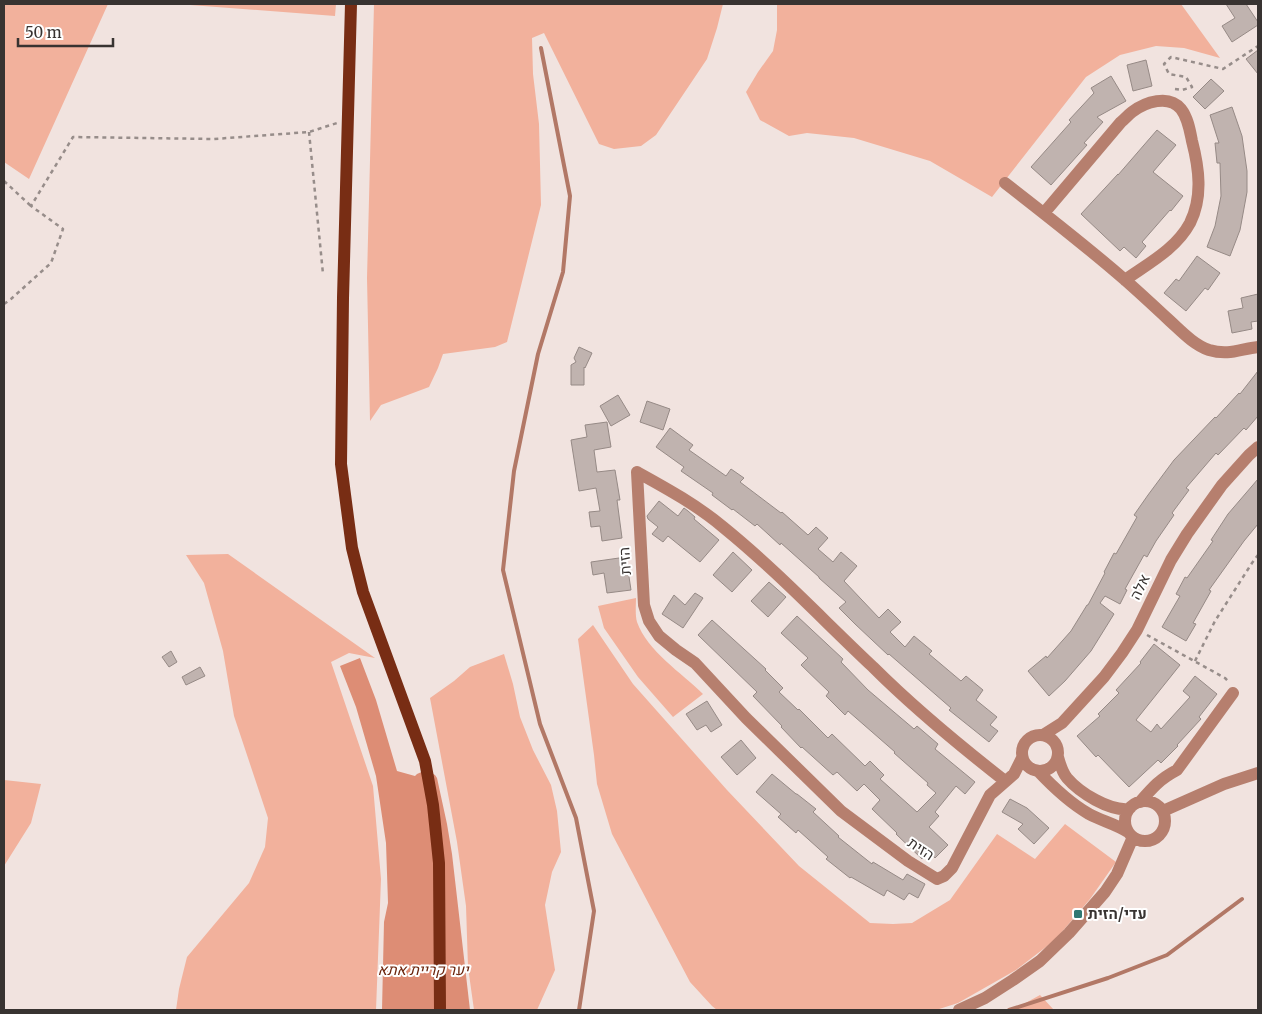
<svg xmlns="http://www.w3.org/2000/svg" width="1262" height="1014" font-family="Merriweather,Heebo,serif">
<rect width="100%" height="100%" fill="#f1e3df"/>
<!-- green -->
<path fill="#f2b19c" d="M4 4H108L29 179 4 162Z
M177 4H336L335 16Z
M374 4H723L717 28 707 59 656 135 641 146 614 149 599 144 544 33 532 38 533 74 539 124 541 205 507 342 495 347 443 354 438 368 429 387 381 405 370 421 367 278Z
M777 4H1181L1220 58 1184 48 1156 46 1120 55 1086 77 992 197 930 161 854 138 807 133 789 136 760 120 746 92 758 72 773 51 777 30Z
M228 554 375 658 349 653 331 662 373 786 381 879 376 1010H176L179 989 187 957 249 883 265 847 268 818 234 716 223 651 204 583 186 555Z
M636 598C636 605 635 615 637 622 647 651 682 673 703 694L673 717 638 677 604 628 598 606Z
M593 625 633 684 727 790 799 866 870 923 893 924 912 923 950 900 997 834 1035 859 1065 824 1116 862 1090 899 1055 940 1016 970 958 1003 936 1010H717L712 1006 690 982 612 834 597 784 594 755 578 639Z
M504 654 513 684 520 717 533 750 551 785 557 811 561 852 552 872 545 905 555 970 537 1010H474L468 967 466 906 457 842 430 698 454 681 470 667Z
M4 780 41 784 31 823 4 866Z
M1040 995 1054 1010H1013Z"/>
<!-- forest -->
<path fill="#dd8d75" d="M360 658 376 700 397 771 415 776 417 774 426 770 435 775 437 778 447 824 452 854 470 1010H382L384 922 388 903 386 843 376 776 356 707 340 666Z"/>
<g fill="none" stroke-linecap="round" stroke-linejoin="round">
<!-- stream -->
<path stroke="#b27866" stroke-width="4" d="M541 48 570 196 563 272 538 354 514 471 503 570 540 724 576 818 594 911 579 1010
M1009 1010 1108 978 1167 955 1242 899"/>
</g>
<!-- building -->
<path fill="#c0b3af" stroke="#968a86" d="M1226 4H1246L1258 22V25L1232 42 1222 26 1235 18Z
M1258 50V74L1246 59Z
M1146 60 1152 86 1133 91 1127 65Z
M1111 76 1126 101 1097 117 1103 122 1084 143 1087 145 1051 185 1031 167 1071 122 1069 120 1094 93 1091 88Z
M1211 79 1224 91 1205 109 1193 97Z
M1232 107 1242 136 1247 171V192L1240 230 1230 256 1207 247 1215 226 1221 196 1220 163H1217L1215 143H1219L1210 115Z
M1157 130 1176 145 1153 172 1183 196 1171 211 1170 210 1142 242 1146 246 1136 258 1124 247 1120 251 1081 214 1118 174V175Z
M1197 256 1220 273 1208 290 1205 288 1186 311 1164 293 1176 279 1179 281Z
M1258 294V321L1251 322 1252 329 1232 333 1228 311 1243 308 1241 298Z
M579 347 592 353 585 368 584 367V385H571V365L576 362 574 358Z
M1258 371V416L1246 430 1244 428 1218 455 1216 453 1186 488 1189 490 1172 513 1174 515 1156 541 1147 557 1144 555 1125 589 1127 590 1120 604 1105 596 1100 603 1114 614 1091 651 1065 681 1049 696 1028 671 1046 656 1047 658 1071 631 1087 605H1088L1105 573 1104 572 1114 553 1116 554 1137 517 1134 515 1148 495 1174 460 1215 417 1216 418 1239 393 1240 394Z
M618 395 630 415 611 426 600 406Z
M647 401 670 409 663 430 640 422Z
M607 422 611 447 594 450 597 472 615 470 620 500H617L622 538 602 541 600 526 591 527 589 512 600 511 596 488 579 491 571 440 587 437 585 425Z
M670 428 693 445 689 450 726 476 731 469 744 478 740 482 781 513 782 512 808 535 816 527 828 538 818 549 833 562 841 552 857 566 844 581 879 618 888 609 901 622 890 632 905 647 914 636 932 651 929 654 961 681 966 676 983 690 976 700 997 717 990 725 998 731 989 742 949 710 951 708 889 654 888 655 855 624 839 608 846 602 819 578V577L781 543 780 545 757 524 755 526 733 509 732 510 712 495 713 493 681 471 684 467 656 447Z
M1258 479V524L1244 541 1209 590 1211 591 1193 623 1196 624 1186 641 1162 627 1180 596 1176 594 1185 577 1187 578 1213 541 1211 540 1228 514Z
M659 501 678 516 684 508 688 511 695 517 694 519 719 540 700 562 668 536 663 542 652 534 658 527 648 519 647 516Z
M733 552 752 570 732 592 713 575Z
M626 557 631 590 607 593 604 573 593 575 591 562Z
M769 582 786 597 768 617 751 601Z
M695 593 703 598 683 628 662 614 674 595 685 605Z
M797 616 843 659 841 662 868 690 914 729 917 726 938 744 935 749 975 782 965 794 956 786 935 812 939 816 929 827 948 845 935 858 929 852 922 859 896 834 897 833 872 809 880 800 864 784 857 791 837 772 833 775 802 747 801 748 781 727 782 726 753 696 757 692 698 635 712 620 766 669 765 670 783 688 779 692 798 710 799 709 828 738 832 734 865 766 870 761 884 775 880 779 917 812 936 793 927 785 928 783 894 753 895 752 848 711 845 715 826 696 829 692 801 665 808 658 781 633Z
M1154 644 1180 665 1136 720 1151 732 1157 724 1161 729 1190 697 1183 691 1195 676 1217 694 1199 717 1201 719 1177 745 1178 746 1161 763 1158 760 1129 787 1098 755 1096 757 1077 736 1100 716 1098 714 1119 693 1116 690 1141 663 1140 662Z
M171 651 177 662 169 667 162 657Z
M200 667 205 676 186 685 182 677Z
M707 701 722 725 711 732 706 725 697 730 686 714Z
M741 740 756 758 737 775 721 757Z
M772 774 796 794H797L816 809 813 812 839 836 838 837 872 864 873 862 903 880 907 874 925 884 918 898 909 893 904 900 887 890 884 896 851 877 850 878 826 859 828 857 798 830 796 833 778 817 781 814 756 792Z
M1010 799 1027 808 1049 828 1034 844 1018 829 1023 824 1002 812Z"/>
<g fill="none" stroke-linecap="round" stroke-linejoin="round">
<!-- path -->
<path stroke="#978d8a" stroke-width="2.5" stroke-dasharray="4 4" stroke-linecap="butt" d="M1175 89 1182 90 1192 87 1186 77 1169 74 1164 64 1171 57 1223 69 1258 46
M309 132 323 274
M4 181 31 206
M4 304 11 299 51 263 63 229 31 206 73 137 214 139 309 132 337 123
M1147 635 1225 678 1229 682
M1195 661 1215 621 1252 563 1258 555"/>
<!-- minor -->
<path stroke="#b67f6e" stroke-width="12" d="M1005 183C1045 214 1086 246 1124 279 1140 293 1155 307 1170 321 1181 331 1194 345 1209 350 1229 356 1240 349 1258 347
M1044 213 1121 122C1125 119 1128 115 1132 112 1145 102 1169 94 1181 109 1188 118 1190 131 1192 141 1199 168 1203 197 1190 223 1176 249 1149 263 1125 280
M1022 753a18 18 0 1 1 36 0a18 18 0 1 1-36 0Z
M1043 735 1062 723 1104 677 1122 653 1137 630 1171 560 1187 534 1222 485 1249 455 1258 447
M1058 757C1060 764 1062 772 1067 778 1080 793 1109 811 1129 809L1131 807
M1038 771C1053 787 1070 803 1089 814 1102 821 1116 824 1128 832
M1005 781C959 745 914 708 873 667 823 620 776 570 723 527 697 505 666 488 637 472L644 605 649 621 659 636 676 650 695 663 746 718 841 811 908 861 937 879 944 876 952 868 990 795 1014 774 1022 758
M1125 821a20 20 0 1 1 40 0a20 20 0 1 1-40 0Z
M1140 802C1153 787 1160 779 1177 770L1233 693
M1163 811 1224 784 1258 773
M959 1010 985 998 1013 980 1040 961 1069 933 1105 892 1117 874 1133 837"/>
<!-- major -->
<path stroke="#782d14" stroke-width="12" d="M351 4 343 298 341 464 352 548 363 592 425 761 433 805 439 863 440 1010"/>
</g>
<!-- markers -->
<rect fill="#307873" stroke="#fff" stroke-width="2" x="1073" y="909" width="10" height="10" rx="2.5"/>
<g text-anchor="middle" stroke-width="4" stroke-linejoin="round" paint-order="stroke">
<!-- street labels -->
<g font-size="15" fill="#383331" stroke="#fff">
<text transform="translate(625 561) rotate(-94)" y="5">הזית</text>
<text transform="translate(1140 587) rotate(-64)" y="5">אלה</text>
<text transform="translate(921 849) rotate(34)" y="5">הזית</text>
</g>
<!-- poi labels -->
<g font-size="15" font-weight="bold" fill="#383331" stroke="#fff" text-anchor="start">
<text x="1088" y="919">עדי/הזית</text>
</g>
<!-- park labels -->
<g font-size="15" font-style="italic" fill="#6b240c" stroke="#fff">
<text x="423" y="975">יער קריית אתא</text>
</g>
</g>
<!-- border -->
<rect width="1262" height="1014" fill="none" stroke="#383331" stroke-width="10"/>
<!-- scale -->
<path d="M18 38v8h95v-8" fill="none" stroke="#383331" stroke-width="2.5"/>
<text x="25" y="38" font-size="15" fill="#383331" stroke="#ffffff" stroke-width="4" paint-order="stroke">50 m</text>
</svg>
